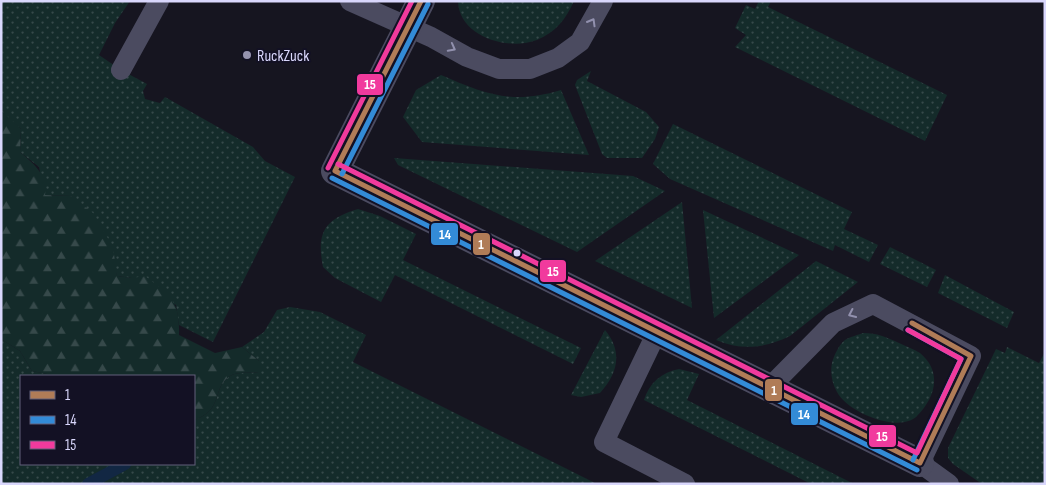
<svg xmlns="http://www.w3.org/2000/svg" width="1046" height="485" font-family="'Sofia Sans Condensed',sans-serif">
<defs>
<pattern id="grass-dots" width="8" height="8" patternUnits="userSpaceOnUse" patternTransform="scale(1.25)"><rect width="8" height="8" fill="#142b2a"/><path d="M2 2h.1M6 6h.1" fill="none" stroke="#36494a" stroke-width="1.8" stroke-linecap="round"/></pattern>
<pattern id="forest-firs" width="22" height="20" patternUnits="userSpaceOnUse" patternTransform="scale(1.25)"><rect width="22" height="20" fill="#142b2a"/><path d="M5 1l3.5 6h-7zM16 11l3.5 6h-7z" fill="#36494a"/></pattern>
</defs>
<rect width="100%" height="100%" fill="#161520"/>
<!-- grass -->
<path fill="url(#grass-dots)" d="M1 1H130L115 23 99 55 121 70 147 84 143 91 145 99 160 103 165 97 253 147 265 161 295 177 213 342 179 325 176 305 132 278 117 276 114 264 71 196 44 195 39 167 20 152 21 129 1 112Z
M458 1H574C566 19 556 32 537 40 508 51 459 37 458 1Z
M759 1H771L768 7 947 95 925 141 735 47 746 35 735 28 746 5 755 9Z
M591 71 587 81 646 112 659 127 655 139 642 158H607L602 154 575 85 577 80Z
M441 75C485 94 512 105 561 90L589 155 422 142 403 117 416 90Z
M673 124 852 212 844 229 878 245 869 262 835 245 833 251 670 179 653 164Z
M394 158 633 176 665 191 577 252 398 165Z
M682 202 692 308 595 261Z
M358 209 380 216 416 234 403 260 581 348 573 364 395 275 381 302 335 278 323 267C316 232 325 219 358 209Z
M703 210 799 255 714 318Z
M890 247 936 270 927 287 880 264Z
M816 261 858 282 790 336C765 348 742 351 716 340Z
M945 275 1014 312 1007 328 938 293Z
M290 307 320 312 366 335 353 362 597 484H1V339L20 351 32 371 57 376H21V464H194V420C225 410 211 385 232 375 239 372 251 373 259 372V361L242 347 264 332 277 310Z
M605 330C623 352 618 373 600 393L581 397 571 395Z
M863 333C877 333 886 337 899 343 905 346 914 349 920 353 943 372 935 398 917 416 899 434 847 412 837 392 832 383 830 373 832 363 834 355 839 345 845 340 849 337 858 335 863 333Z
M1007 347 1039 363 1045 352V478L1042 484H982L953 464 948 458V448L996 349 1005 353Z
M679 369 699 374 687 400 854 484H811L644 400C649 383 662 372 679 369Z"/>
<!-- forest -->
<path fill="url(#forest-firs)" d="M1 112H3L21 129 20 152C34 164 48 175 45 195L71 196 93 213 113 247 117 276 132 278 145 276C171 296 180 301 179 335L215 353 242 347 259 361V372C251 373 239 372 232 375 211 385 225 410 194 420V376H57L32 371 20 351 1 339Z"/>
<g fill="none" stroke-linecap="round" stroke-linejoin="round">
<!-- stream -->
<path stroke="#122743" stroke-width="12" d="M88 484 125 464"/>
<!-- service -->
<path stroke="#4b4b60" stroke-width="20" d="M350 1 431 37 467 57 499 69H530L558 58 580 42 603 1
M121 70 159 1
M657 332 604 442 685 484
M769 388 833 323 873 304 971 356 920 463 949 484"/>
<!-- minor -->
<path stroke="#4b4b60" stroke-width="28" d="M421 1 335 171 920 463"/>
<!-- bus-1 casing -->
<g stroke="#131124" stroke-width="9">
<path id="bus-1" d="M335 171 920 463
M335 171 421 1
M912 323 971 356 920 463"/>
</g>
<!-- bus-2 casing -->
<g stroke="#131124" stroke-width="9">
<path id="bus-2" d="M342 174 428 4
M332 178 917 470
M908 330 961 359 913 460"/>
</g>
<!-- bus-3 casing -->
<g stroke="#131124" stroke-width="9">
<path id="bus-3" d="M338 164 917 453 961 359 908 330
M328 168 412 1"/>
</g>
<!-- bus-1 -->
<use href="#bus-1" stroke="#b07c57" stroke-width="5"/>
<!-- bus-2 -->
<use href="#bus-2" stroke="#338bd7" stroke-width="5"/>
<!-- bus-3 -->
<use href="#bus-3" stroke="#f13a9d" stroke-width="5"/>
</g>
<!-- one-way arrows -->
<defs><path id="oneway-chevron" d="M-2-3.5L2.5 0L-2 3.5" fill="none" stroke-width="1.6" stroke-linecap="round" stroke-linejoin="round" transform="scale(1.25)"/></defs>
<g stroke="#9291ae">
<use href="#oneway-chevron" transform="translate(592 22) rotate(-60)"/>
<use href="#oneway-chevron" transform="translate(452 48) rotate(28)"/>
<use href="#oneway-chevron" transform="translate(852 314) rotate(155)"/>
</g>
<!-- markers -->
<circle fill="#9593af" stroke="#131124" stroke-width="2" cx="247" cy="55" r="5"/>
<circle fill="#d9d7fc" stroke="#131124" stroke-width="2" cx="517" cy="253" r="4.5"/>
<g text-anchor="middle" stroke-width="4" stroke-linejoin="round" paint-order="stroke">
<!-- poi labels -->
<g font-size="16" fill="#d9d7fc" stroke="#131124" text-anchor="start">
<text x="257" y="61">RuckZuck</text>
</g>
</g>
<g stroke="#131124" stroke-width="2">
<rect x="356" y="73" width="28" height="23" rx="5" fill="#f13a9d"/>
<rect x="430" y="222" width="29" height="24" rx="5" fill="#338bd7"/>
<rect x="472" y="232" width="19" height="24" rx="5" fill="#b07c57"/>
<rect x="539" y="259" width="28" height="24" rx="5" fill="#f13a9d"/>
<rect x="764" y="378" width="19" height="24" rx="5" fill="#b07c57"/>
<rect x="790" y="402" width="29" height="24" rx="5" fill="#338bd7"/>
<rect x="868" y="424" width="29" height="24" rx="5" fill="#f13a9d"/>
</g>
<g font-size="14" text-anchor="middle" font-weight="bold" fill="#fff">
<text x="370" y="89">15</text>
<text x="445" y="239">14</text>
<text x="481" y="249">1</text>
<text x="553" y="276">15</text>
<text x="774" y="395">1</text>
<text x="804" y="419">14</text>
<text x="882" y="441">15</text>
</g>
<!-- border -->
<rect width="1046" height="485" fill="none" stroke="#d9d7fc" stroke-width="5"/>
<!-- legend -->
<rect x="20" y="375" width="175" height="90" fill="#131124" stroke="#62607a"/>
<rect x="30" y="391" width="25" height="8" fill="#b07c57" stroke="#62607a"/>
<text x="65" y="400" font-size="15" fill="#d9d7fc">1</text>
<rect x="30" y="416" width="25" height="8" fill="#338bd7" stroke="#62607a"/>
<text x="65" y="425" font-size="15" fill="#d9d7fc">14</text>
<rect x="30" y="441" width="25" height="8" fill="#f13a9d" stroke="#62607a"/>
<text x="65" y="450" font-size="15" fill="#d9d7fc">15</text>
</svg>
